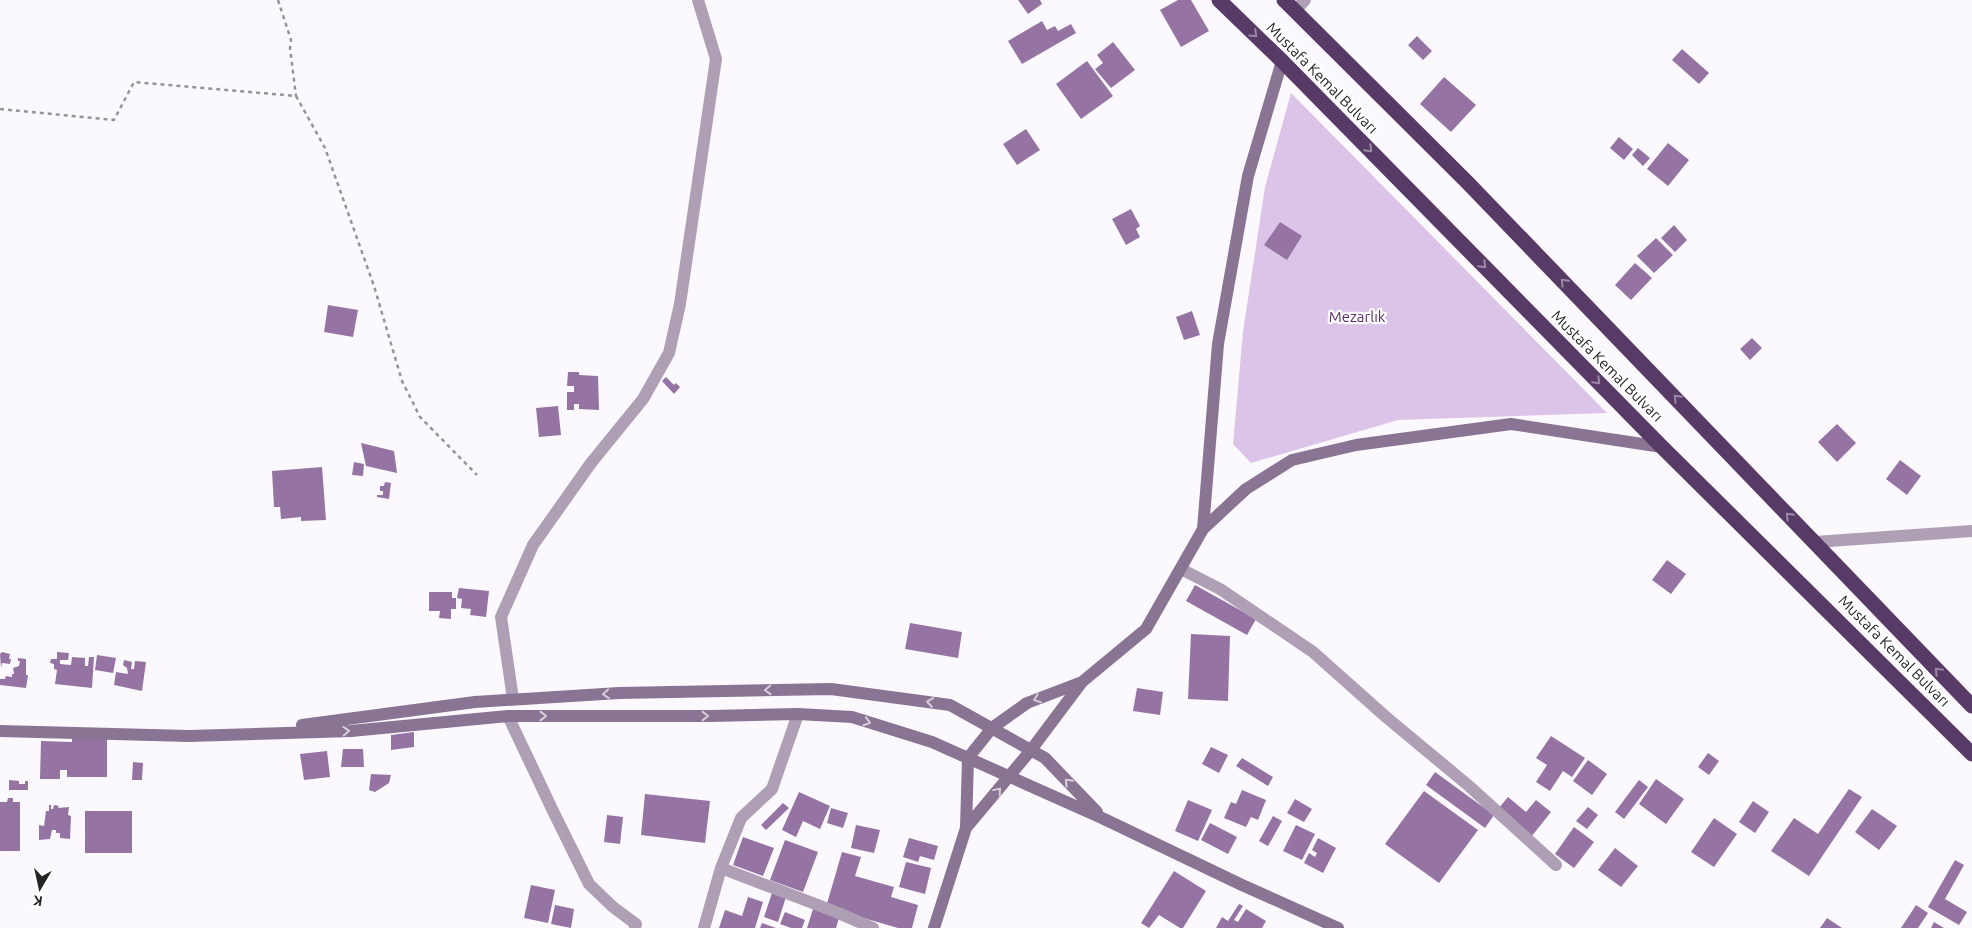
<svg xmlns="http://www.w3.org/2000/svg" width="1972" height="928" font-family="Ubuntu,sans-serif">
<rect width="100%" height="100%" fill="#fcf9fe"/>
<!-- green -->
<path fill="#dcc4e8" d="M1291 93 1607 413 1398 420 1251 463 1233 444 1243 332 1265 187Z"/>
<!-- building -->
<path fill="#9574a3" d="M1018 0H1040L1042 4 1028 14Z
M1178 0H1191L1209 31 1181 47 1160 10Z
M1042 21 1047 30 1055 26 1058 31 1071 24 1076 33 1022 64 1008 41Z
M1417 36 1432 51 1423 60 1408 45Z
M1113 42 1135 70 1111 88 1095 69 1103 63 1097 55Z
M1682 49 1709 73 1699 84 1672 60Z
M1087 61 1113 96 1081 119 1056 84Z
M1444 77 1476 105 1451 132 1420 104Z
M1026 129 1040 150 1017 165 1003 144Z
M1619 137 1633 149 1624 160 1610 148Z
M1668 143 1689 160 1668 186 1647 169Z
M1638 148 1650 158 1643 166 1632 155Z
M1131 209 1140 226 1136 229 1140 237 1126 245 1112 219Z
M1280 222 1302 236 1287 260 1264 245Z
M1674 225 1687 240 1675 252 1661 238Z
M1656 238 1673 255 1654 273 1637 256Z
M1635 263 1652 278 1631 300 1615 285Z
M328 305 358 310 353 337 324 332Z
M1192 311 1200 335 1184 340 1176 317Z
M1752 338 1762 348 1750 360 1740 349Z
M568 372H579V375L598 376 599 410 579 409V404H574V410H567V392H574V386H567Z
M666 377 674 385 676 383 680 387 674 394 662 381Z
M558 406 561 435 539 437 536 408Z
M1837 424 1856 443 1837 462 1818 442Z
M361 443 394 451 397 473 366 466Z
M1900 460 1921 476 1907 495 1886 479Z
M354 462 364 464 363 476 352 475Z
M322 467 326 520 301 521V517L281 519 280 507H274L272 471Z
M385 482 391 483 389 499 377 497V495H383V491H380V486H384Z
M1667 560 1686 574 1671 594 1652 580Z
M1195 585 1256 619 1247 635 1186 601Z
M459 588 489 591 486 617 470 615 471 609 461 608 462 599 457 598Z
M429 592H452V598H456V609H451V619L439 618 440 611H429Z
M910 623 962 632 958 658 905 649Z
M1191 634 1230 636 1228 701 1188 699Z
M2 652 10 654 9 659H11L10 664 2 663 1 668 0 654Z
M57 652 69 653 68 660H60V664L71 665 72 657 85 658V666H88L89 657H94L92 688 55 684 57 670 54 669V664L50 663 51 659H57Z
M97 655 116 658 113 673 95 670Z
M18 658 26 659V675H28L26 688 0 685V679H5L6 676 12 677V674H14L13 668 19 666 20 661H18Z
M124 660 132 662 131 669H134L135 661 146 662 142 691 114 685 116 672 128 674 127 668 123 665Z
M1137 688 1163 692 1160 715 1133 711Z
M414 732V747L391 750V735Z
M72 735 107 736V777H67V770H60V779H40L41 741 72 742Z
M1551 736 1585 758 1572 777 1563 771 1550 791 1536 782 1547 765 1536 758Z
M1211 747 1228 755 1219 773 1202 764Z
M343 749H363L364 767H341Z
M327 751 330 777 304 780 300 754Z
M1708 753 1719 761 1709 775 1698 767Z
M1242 758 1273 777 1268 786 1236 766Z
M1588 760 1607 774 1592 795 1573 781Z
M133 762 143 763 142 780H132Z
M1435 772 1494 815 1485 828 1426 785Z
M371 774 391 775 389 783 375 792 369 790Z
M1656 779 1684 799 1666 824 1639 804Z
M9 780 19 781V784H25V781H28V790H9Z
M1639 780 1648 787 1624 819 1615 812Z
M1849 789 1862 797 1809 876 1771 851 1794 818 1818 834Z
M1242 790 1266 800 1258 820 1251 817 1246 827 1224 818 1231 802 1236 804Z
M1424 791 1478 830 1439 883 1385 844Z
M799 792 830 806 820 829 803 821 796 837 782 830Z
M645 794 710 801 705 843 641 835Z
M1508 797 1526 812 1536 800 1551 812 1531 837 1498 809Z
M8 798H13V802H20V851H0V802H7Z
M1295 799 1312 809 1304 822 1287 813Z
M1188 800 1212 810 1198 841 1175 831Z
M1753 801 1769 812 1755 833 1739 822Z
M783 803 789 808 766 830 761 825Z
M49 805H51V809H53L54 805 59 806 58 808 69 807 68 815 71 816 70 839 60 838V833H56V830H52L50 839 39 840V825L44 826 46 811H49Z
M1588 807 1598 815 1587 829 1576 821Z
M831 808 848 813 843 828 827 823Z
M1872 809 1897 826 1879 850 1855 832Z
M85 811H132V853H85Z
M607 815 623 817 620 844 604 842Z
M1273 816 1282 821 1268 846 1259 841Z
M1714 818 1737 834 1714 867 1691 852Z
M1210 823 1237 837 1228 854 1201 840Z
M856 825 880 830 874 853 851 848Z
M1296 825 1315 834 1302 860 1283 851Z
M1574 827 1594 842 1574 868 1555 854Z
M743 837 774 848 763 876 733 865Z
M909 838 938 846 934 860 920 856 918 862 903 857Z
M1318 838 1336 848 1323 873 1304 863 1309 853 1315 857 1317 853 1312 850Z
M785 840 818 852 803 892 770 880Z
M1615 848 1638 866 1621 887 1598 870Z
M842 852 861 857 855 876 894 887 891 897 918 905 912 928H898L826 907Z
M1955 860 1964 865 1945 899 1967 912 1959 925 1928 907Z
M906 862 931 868 925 894 899 887Z
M1174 871 1206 891 1183 928H1180L1159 915 1149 928 1141 923Z
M531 885 555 890 548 923 524 918Z
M772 893 786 897 778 922 764 917Z
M748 897 763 902 755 928H719L725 910 742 916Z
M1239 904 1243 906 1234 920 1238 922 1246 909 1266 921 1262 928H1216L1222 917 1228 921Z
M555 905 574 909 571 928 551 924Z
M1916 905 1928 913 1918 928H1901Z
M814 906 840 915 836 928H807Z
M785 912 805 920 802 928H791L780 924Z
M1827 918 1842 928H1820Z
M1934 922 1944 928H1931Z
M762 923 776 928H760Z"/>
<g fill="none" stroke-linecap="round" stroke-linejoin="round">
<!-- path -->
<path stroke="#979499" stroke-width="2.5" stroke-dasharray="4 4" stroke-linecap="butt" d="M278 0 291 40 290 48 296 96
M0 109 114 120 134 82 296 96 325 148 374 286 402 381 420 417 477 475"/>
<!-- street -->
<path stroke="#ae9fb5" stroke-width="12" d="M1295 11 1305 0
M1815 542 1972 531
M1181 569 1220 589 1313 652 1386 717 1469 786 1556 865
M513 699 501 617 533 545 591 463 643 399 669 353 680 304 716 59 698 0
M508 716 553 811 589 884 613 907 636 924 635 928
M721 868 836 912 873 928
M704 928 721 868 741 818 772 789 798 714"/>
<!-- secondary -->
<path stroke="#897493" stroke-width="12" d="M1203 529 1218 344 1248 176 1282 61
M302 725 475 702 619 693 831 689 950 705 1045 758 1097 812
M0 731 189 736 351 731 508 716H711L798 714 852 717 932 742 1102 818 1242 885 1338 928
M966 828 1031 750 1082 682 1146 629 1203 529 1246 489 1292 460 1356 445 1511 424 1662 447
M934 928 966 828 968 758 992 728 1027 703 1082 682"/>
<!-- highway -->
<path stroke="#583a66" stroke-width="15" d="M1219 0 1282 61 1662 447 1972 754
M1284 0 1467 182 1972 706"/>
</g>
<!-- one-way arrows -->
<defs><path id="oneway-chevron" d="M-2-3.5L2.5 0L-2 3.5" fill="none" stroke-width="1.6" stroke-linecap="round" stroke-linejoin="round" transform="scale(1.25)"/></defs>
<g stroke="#9b89a3">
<use href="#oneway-chevron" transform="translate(1254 34) rotate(44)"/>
<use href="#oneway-chevron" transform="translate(1369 149) rotate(45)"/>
<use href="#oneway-chevron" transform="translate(1483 265) rotate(45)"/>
<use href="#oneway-chevron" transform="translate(1564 282) rotate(-134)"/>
<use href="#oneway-chevron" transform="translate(1597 381) rotate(45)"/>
<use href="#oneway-chevron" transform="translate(1677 398) rotate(-134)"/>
<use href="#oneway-chevron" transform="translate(1789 516) rotate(-134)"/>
<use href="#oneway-chevron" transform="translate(1938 671) rotate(-134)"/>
</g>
<g stroke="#d6ced9">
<use href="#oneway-chevron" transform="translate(768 690) rotate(179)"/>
<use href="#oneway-chevron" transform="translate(606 694) rotate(176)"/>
<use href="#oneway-chevron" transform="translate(1037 699) rotate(159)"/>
<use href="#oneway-chevron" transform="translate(930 702) rotate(-172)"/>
<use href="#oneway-chevron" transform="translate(543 716)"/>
<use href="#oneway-chevron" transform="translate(705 716)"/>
<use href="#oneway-chevron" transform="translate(867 722) rotate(17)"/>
<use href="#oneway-chevron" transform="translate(346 731) rotate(-3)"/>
<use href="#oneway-chevron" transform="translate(1068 782) rotate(-134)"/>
<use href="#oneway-chevron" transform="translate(998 791) rotate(-50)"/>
</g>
<g text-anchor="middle" stroke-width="4.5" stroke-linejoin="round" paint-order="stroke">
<!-- street labels -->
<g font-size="15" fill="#262327" stroke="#fff">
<text transform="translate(1322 78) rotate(45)" y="5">Mustafa Kemal Bulvarı</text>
<text transform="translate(1607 366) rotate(45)" y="5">Mustafa Kemal Bulvarı</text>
<text transform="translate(1894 651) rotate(45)" y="5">Mustafa Kemal Bulvarı</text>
</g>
<!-- park labels -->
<g font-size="15" fill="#5a2f6c" stroke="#fff">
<text x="1357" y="322">Mezarlık</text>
</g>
</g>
<!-- north arrow -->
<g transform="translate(40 888) rotate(189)" stroke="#ffffff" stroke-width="4" paint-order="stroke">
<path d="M0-4L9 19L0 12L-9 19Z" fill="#262327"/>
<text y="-8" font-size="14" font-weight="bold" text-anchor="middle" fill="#262327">K</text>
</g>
</svg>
